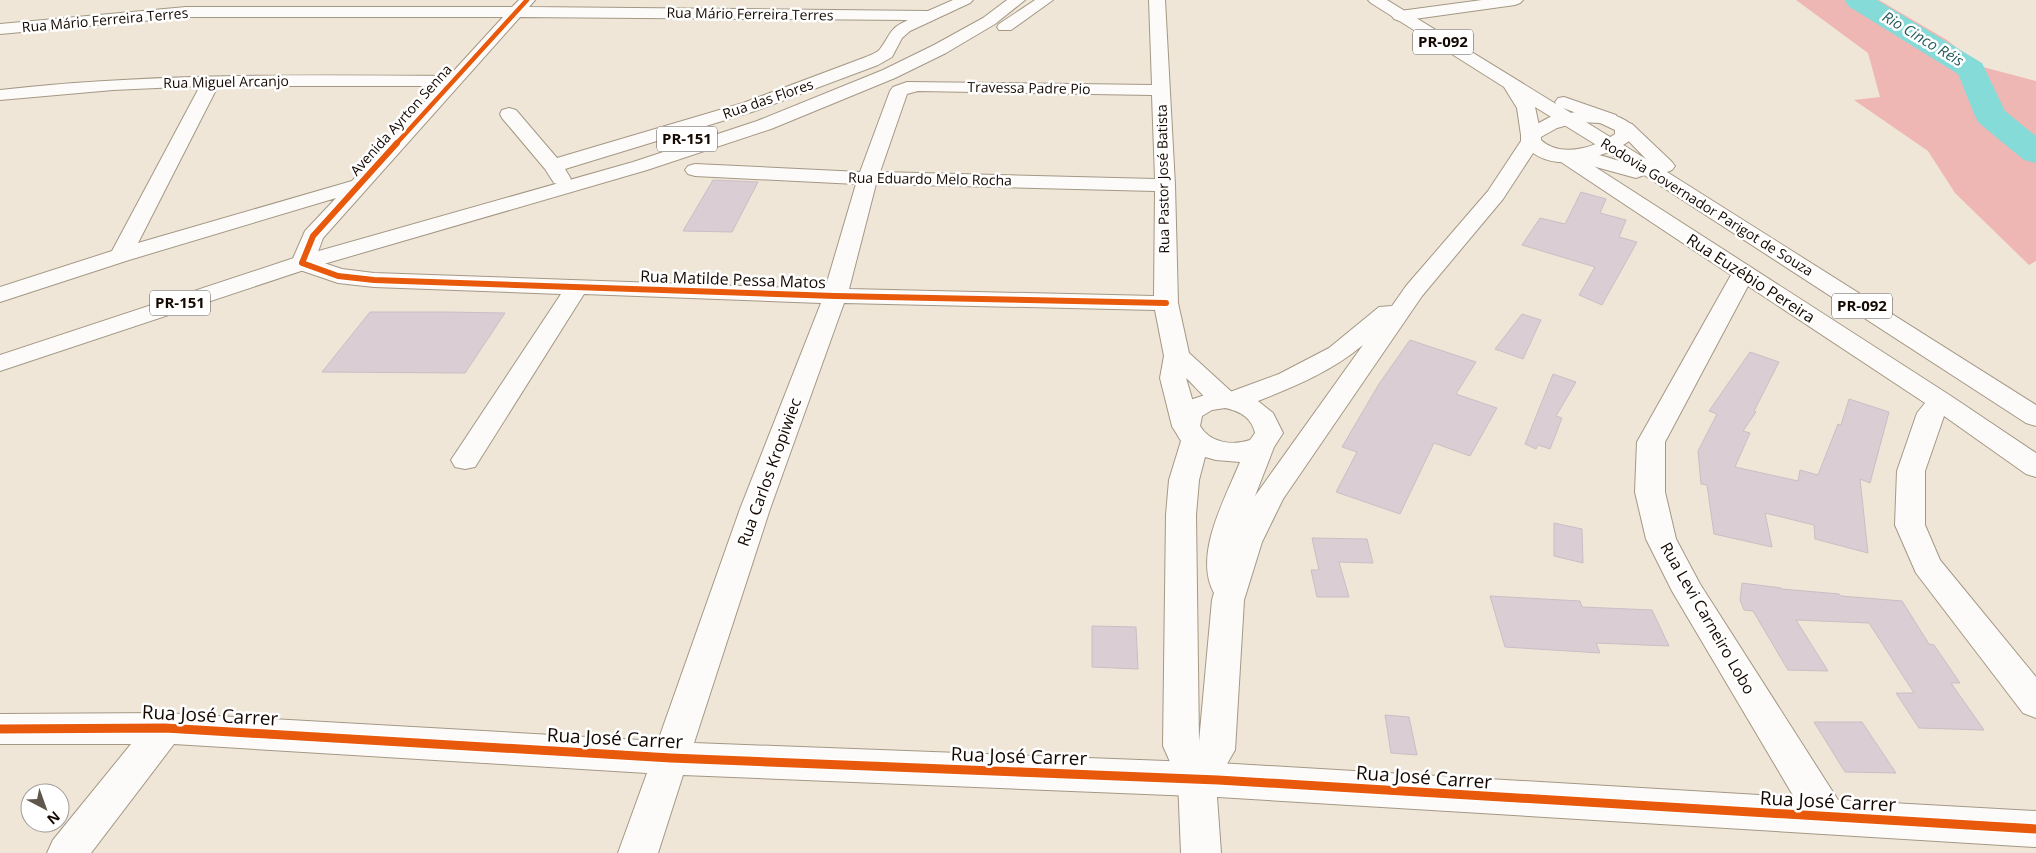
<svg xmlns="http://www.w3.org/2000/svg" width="2036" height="853" font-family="'Open Sans',sans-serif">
<rect width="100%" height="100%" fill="#efe6d8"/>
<!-- forest -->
<path fill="#eeb7b4" d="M1796 0H1879L1947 40 1979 66 2036 81V261L2029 265 1955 193 1928 151 1854 100 1880 97 1868 53Z"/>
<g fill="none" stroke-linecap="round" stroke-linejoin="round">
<!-- river -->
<path fill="#84dbd8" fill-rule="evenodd" d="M1845 0H1877L1982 63 2005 111 2036 136V163L2024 160 1979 123 1975 116 1958 74 1848 6Z"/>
</g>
<!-- building -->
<path fill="#dacdd4" stroke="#cbbec4" d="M713 180 758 182 732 232 683 231Z
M1581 192 1606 199 1600 213 1626 220 1619 237 1637 242 1602 305 1579 295 1595 267 1522 245 1540 218 1565 224Z
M370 312H447L505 313 465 373 322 372Z
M1522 314 1541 320 1523 359 1495 349Z
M1410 340 1476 362 1456 394 1497 408 1470 456 1434 443 1400 514 1336 492 1357 452 1342 447 1379 384Z
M1750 352 1779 362 1754 411 1756 412 1743 431 1750 433 1735 467 1798 481 1800 470 1818 475 1838 424 1841 425 1849 399 1889 412 1870 483 1860 479 1868 553 1815 539 1814 525 1765 513 1772 547 1714 534 1707 485 1701 484 1698 451 1717 414 1709 411Z
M1553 374 1576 382 1556 416 1562 418 1550 449 1538 445 1536 449 1525 444Z
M1554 523 1582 529 1583 563 1554 556Z
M1312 538 1367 539 1373 563 1339 562 1349 597H1317L1311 570H1319Z
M1742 583 1781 588 1782 589 1839 594 1841 596 1902 601 1929 644 1934 645 1960 683H1951L1984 730 1919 728 1896 693H1914L1869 623 1796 620 1828 671 1788 670 1753 611 1744 610 1740 600Z
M1490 596 1580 601 1582 607 1652 610 1669 646 1596 643 1600 653 1505 647Z
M1092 626 1136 627 1138 669 1092 667Z
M1385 715 1409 717 1417 755 1391 753Z
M1814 722H1862L1896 773 1845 772Z"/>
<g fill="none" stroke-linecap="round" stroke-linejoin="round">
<!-- street casing -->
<g stroke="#a49884" stroke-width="2">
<path id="street" d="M519 0H535L529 7 928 11 953 0H973L970 3 910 31 902 38 892 57 878 65 755 111 565 169 571 179 568 183 561 185 554 183 545 169 502 118 500 114 502 110 509 108 516 110 557 158 743 103 866 57C870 55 877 53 880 49 891 35 888 29 908 20L520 17 323 238 315 260 342 269 374 273 825 289 856 184 695 176 688 174 685 170 688 166 695 164 860 172 890 91 893 87 907 82 1152 85 1149 0H1165L1175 185 1178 303 1189 353 1234 394 1238 400 1234 406C1213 411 1201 392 1186 378L1200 426 1196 432 1186 435 1176 432 1172 426 1160 378 1164 356 1155 310 844 303 770 509 694 743 1218 763 1794 797 1672 591 1646 539 1635 492 1637 442 1731 275 1558 160 1555 156 1558 152 1565 150 1572 152 1951 396 2036 453V477L2026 474 1944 416 1925 471V525L1940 560 2036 677V718L2023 713 1916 573 1895 525 1897 471 1917 413 1925 403 1748 286 1665 442V492L1676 539 1700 584 1838 800 2036 811V847L1218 797 683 775 658 853H618L647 773 174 744 91 853H47L53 840 131 744H0V714L165 713 658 741 740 509 821 303 584 294 475 467 465 469 455 467 451 460 561 294 374 287 338 283 294 268 291 263 305 231 336 198 129 260 0 302V287L112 251 200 86 113 90 0 100V90C149 73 299 75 449 76L503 17H186L0 34V24L186 7H512ZM218 86H439L352 181 138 243ZM918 91 1152 95 1155 179 880 172 907 94ZM876 184 1155 191 1154 296 849 289Z
M1482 0H1523L1520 3 1515 5 1400 21 1394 19 1392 16 1394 13 1400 11Z"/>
</g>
<!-- secondary casing -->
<g stroke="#a49884" stroke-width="2">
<path id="secondary" d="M1586 110C1601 112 1625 115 1634 128V136C1622 152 1578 163 1558 162 1549 161 1540 158 1533 153L1503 199 1422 296 1283 499 1262 542 1244 600 1235 750 1216 783 1221 853H1181L1178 780 1163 746 1166 515 1169 480 1181 441 1172 426 1181 407 1190 400 1211 393 1230 392 1279 374 1329 348 1379 307 1392 306 1406 286 1488 191 1521 141V135L1524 131 1550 117ZM1579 122 1600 123 1615 130V134C1595 148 1560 158 1541 140V137L1557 128ZM1363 345 1260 489 1255 496 1274 447 1283 433 1273 413 1258 401C1296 386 1332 371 1363 345ZM1225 408C1240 411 1252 418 1255 433L1250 440C1232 446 1210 443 1200 426L1202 416 1212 410ZM1205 457 1216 460 1240 462C1225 499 1193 555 1214 593L1212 600 1199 742 1196 515 1199 480Z"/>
</g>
<!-- primary casing -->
<g stroke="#a49884" stroke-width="2">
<path id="primary" d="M1368 0H1387L1556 104 1555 102 1558 98 1564 97 1616 115 1618 119 1616 123 1609 125 1563 108 1646 159 1616 128 1618 124 1625 122 1632 124 1672 162 1675 166 1672 170 1667 172 2036 405V426L2026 423 1644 175 1636 178 1596 167 1561 160 1558 156 1561 152C1580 147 1605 157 1624 162L1535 107 1541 135 1538 139 1531 141 1524 139 1521 135 1517 108 1504 87 1371 3Z"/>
</g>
<!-- highway casing -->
<g stroke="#a49884" stroke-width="2">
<path id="highway" d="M1007 0H1025L995 24 946 53 895 78 771 129 647 170 310 268 0 371V355L294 258 633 162 757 121 883 70 934 45 983 18Z
M1035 0H1053L1011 30H999L997 27 999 24Z"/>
</g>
<!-- street -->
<use href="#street" fill="#fdfbf9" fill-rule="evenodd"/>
<!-- secondary -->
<use href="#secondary" fill="#fdfbf9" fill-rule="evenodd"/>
<!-- primary -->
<use href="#primary" fill="#fdfbf9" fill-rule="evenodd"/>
<!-- highway -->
<use href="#highway" fill="#fdfbf9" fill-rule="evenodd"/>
<!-- cycleway-far2 casing -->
<g stroke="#fff" stroke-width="6">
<path id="cycleway-far2" d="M396 144 527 0"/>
</g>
<!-- cycleway-far1 casing -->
<g stroke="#fff" stroke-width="9">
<path id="cycleway-far1" d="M397 143 313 236 302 263 338 276 374 280 835 296 1166 303"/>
</g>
<!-- cycleway casing -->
<g stroke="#fff" stroke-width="12">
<path id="cycleway" d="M0 729 165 728 671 758 1218 780 2036 829"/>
</g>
<!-- cycleway-far2 -->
<use href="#cycleway-far2" stroke="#e8590c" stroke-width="4.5"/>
<!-- cycleway-far1 -->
<use href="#cycleway-far1" stroke="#e8590c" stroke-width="6"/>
<!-- cycleway -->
<use href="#cycleway" stroke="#e8590c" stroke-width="9"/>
</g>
<g text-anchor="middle" stroke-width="5" stroke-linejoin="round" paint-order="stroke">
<!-- far-street labels -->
<g font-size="14" fill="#140800" stroke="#fff">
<text transform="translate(750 14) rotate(1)" y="5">Rua Mário Ferreira Terres</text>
<text transform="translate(105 20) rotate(-5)" y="5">Rua Mário Ferreira Terres</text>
<text transform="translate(226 82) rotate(-1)" y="5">Rua Miguel Arcanjo</text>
<text transform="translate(1029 88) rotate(1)" y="5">Travessa Padre Pio</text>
<text transform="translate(768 99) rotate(-19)" y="5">Rua das Flores</text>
<text transform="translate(401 120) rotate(-48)" y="5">Avenida Ayrton Senna</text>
<text transform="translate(930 179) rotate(1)" y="5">Rua Eduardo Melo Rocha</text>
<text transform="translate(1163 179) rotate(-91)" y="5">Rua Pastor José Batista</text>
<text transform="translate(1707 207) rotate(32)" y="5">Rodovia Governador Parigot de Souza</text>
</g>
<!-- far-water labels -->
<g font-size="15" font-style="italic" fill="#255b5b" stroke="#fff">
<text transform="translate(1923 39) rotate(31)" y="5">Rio Cinco Réis</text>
</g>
<!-- shield labels -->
<g fill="#fff" stroke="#5a524c" stroke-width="1">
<rect x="1413" y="29.5" width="60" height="25" rx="4"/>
<rect x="657" y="126.5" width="60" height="25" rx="4"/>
<rect x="150" y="290.5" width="60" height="25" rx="4"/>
<rect x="1832" y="293.5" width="60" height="25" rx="4"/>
</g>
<g font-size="15" font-weight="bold" fill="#140800">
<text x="1443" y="47">PR-092</text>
<text x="687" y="144">PR-151</text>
<text x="180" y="308">PR-151</text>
<text x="1862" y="311">PR-092</text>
</g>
<!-- street labels -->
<g font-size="16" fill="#140800" stroke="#fff">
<text transform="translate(1751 278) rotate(33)" y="6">Rua Euzébio Pereira</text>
<text transform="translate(733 279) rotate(2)" y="6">Rua Matilde Pessa Matos</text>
<text transform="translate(769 472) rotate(-70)" y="6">Rua Carlos Kropiwiec</text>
<text transform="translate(1708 618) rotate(60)" y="6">Rua Levi Carneiro Lobo</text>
</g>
<!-- near-street labels -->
<g font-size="19" fill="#140800" stroke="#fff">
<text transform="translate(210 715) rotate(3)" y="7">Rua José Carrer</text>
<text transform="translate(615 738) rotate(3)" y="7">Rua José Carrer</text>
<text transform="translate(1019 756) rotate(2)" y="7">Rua José Carrer</text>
<text transform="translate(1424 777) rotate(4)" y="7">Rua José Carrer</text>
<text transform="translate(1828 801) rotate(3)" y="7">Rua José Carrer</text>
</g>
</g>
<!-- north arrow -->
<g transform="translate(45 808) rotate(139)"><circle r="24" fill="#ffffff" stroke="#a19c99"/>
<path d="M0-4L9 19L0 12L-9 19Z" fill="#61564c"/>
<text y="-8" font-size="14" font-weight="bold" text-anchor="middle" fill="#140800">N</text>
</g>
</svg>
